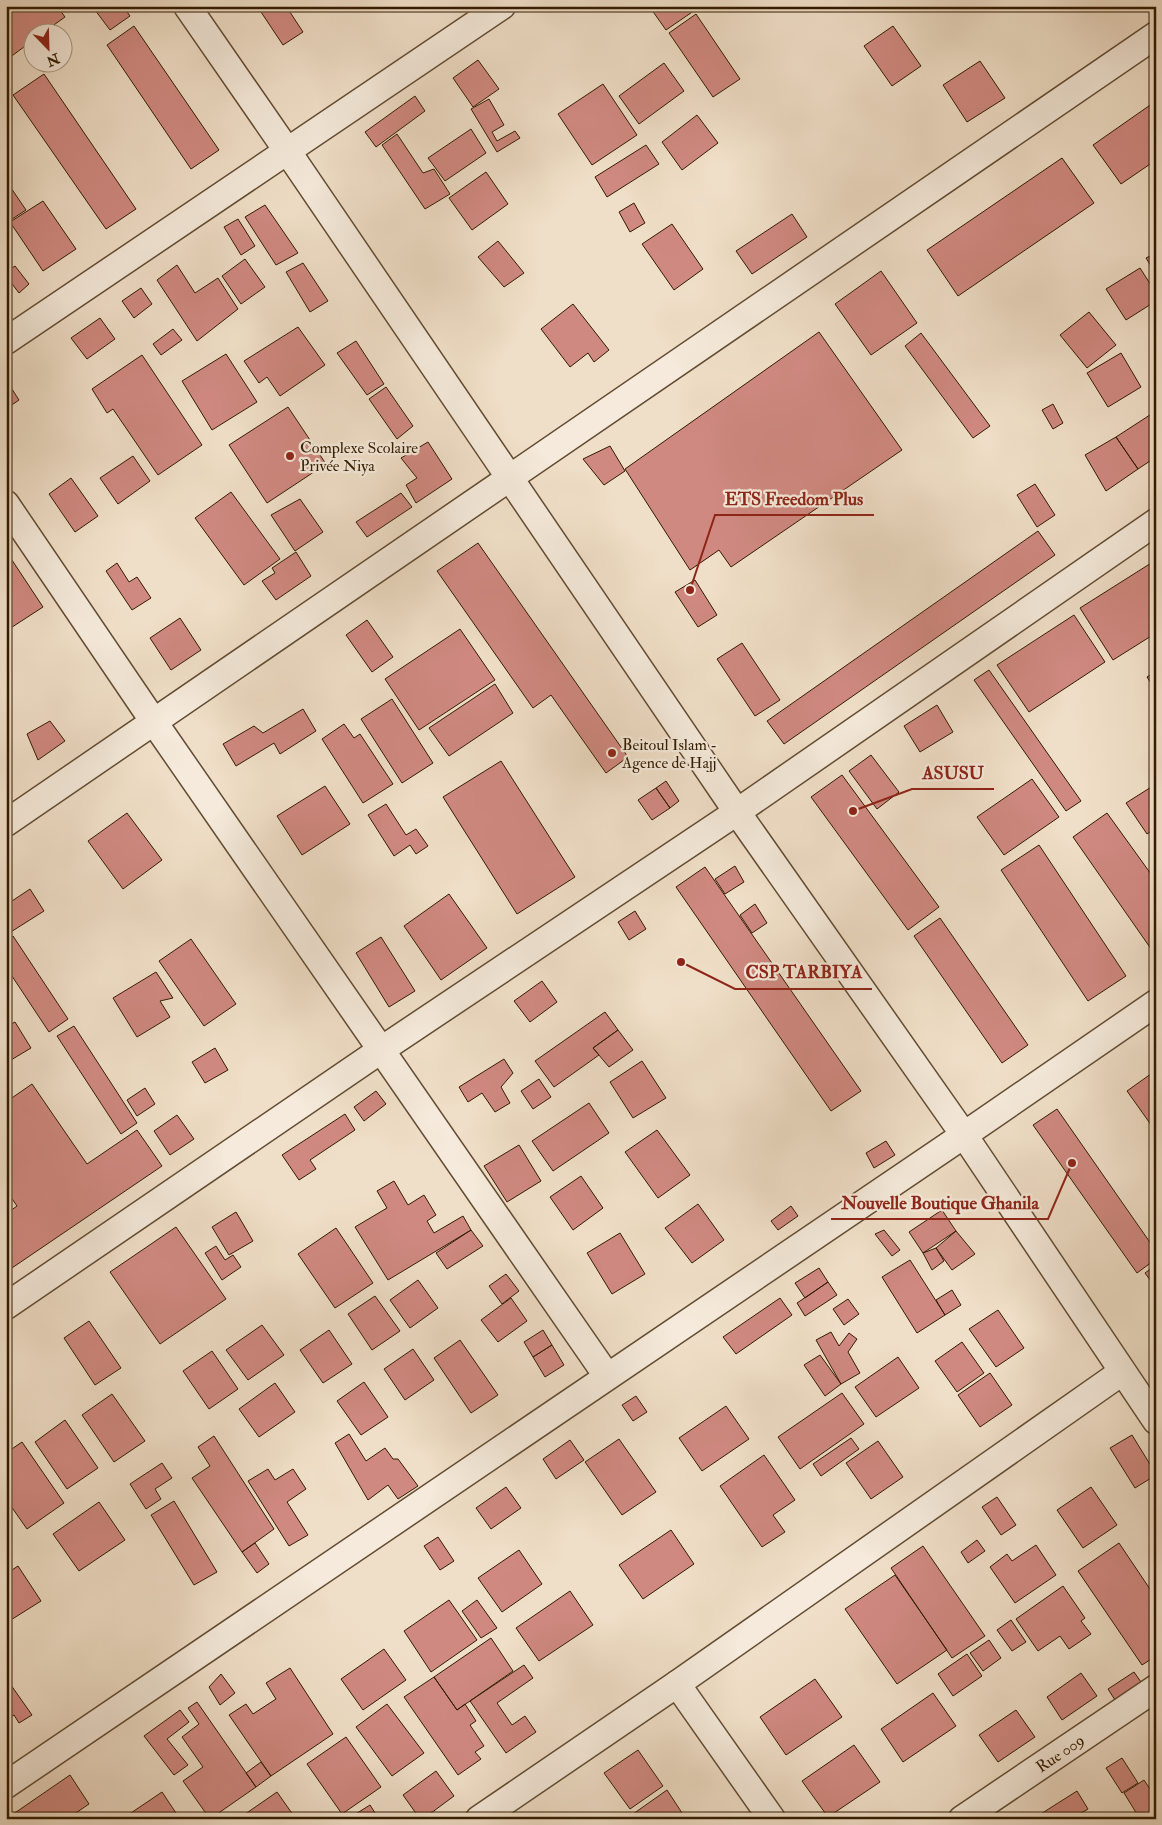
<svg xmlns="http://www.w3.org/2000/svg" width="1162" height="1825" font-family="'IM FELL Double Pica',serif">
<rect width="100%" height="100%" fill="#f0dfc8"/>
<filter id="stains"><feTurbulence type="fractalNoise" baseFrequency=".004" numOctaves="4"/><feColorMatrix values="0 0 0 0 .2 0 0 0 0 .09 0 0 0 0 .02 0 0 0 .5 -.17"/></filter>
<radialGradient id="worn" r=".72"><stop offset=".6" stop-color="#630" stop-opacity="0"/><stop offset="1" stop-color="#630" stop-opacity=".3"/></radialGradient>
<!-- building -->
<path fill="#d08981" stroke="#321b00" d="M15 6H57L65 17 44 32H32V41L9 58 6 54V13Z
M92 6H123L130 16 110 30Z
M257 6H286L303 32 283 45Z
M649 6H701L666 30Z
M696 14 740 79 713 97 669 33Z
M134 26 219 150 191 169 107 45Z
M893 26 921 66 892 86 864 46Z
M478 60 499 89 473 107 453 78Z
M980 61 1005 98 967 122 943 85Z
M664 63 684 91 639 124 619 96Z
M44 74 136 209 106 229 13 95Z
M603 84 637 135 592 165 558 114Z
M415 96 425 111 376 147 365 132Z
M489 99 504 125 492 132 497 141 515 131 520 138 497 152 471 109Z
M1156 101V160L1121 184 1093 145Z
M697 115 718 143 682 170 662 142Z
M471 129 486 153 445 181 428 158Z
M397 134 423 173 434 169 450 194 425 209 382 145Z
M646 145 659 164 607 197 595 177Z
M1062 158 1094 203 958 296 927 250Z
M486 172 508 204 472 230 449 198Z
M9 185 26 210 6 223V187Z
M43 201 76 249 43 271 10 222Z
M634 203 645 223 630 232 619 212Z
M265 205 298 253 276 265 245 217Z
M792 214 807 237 752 274 736 251Z
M238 219 255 246 241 255 224 227Z
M672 224 703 269 674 290 642 244Z
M498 241 524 273 504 287 478 257Z
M1156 253V274L1146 258Z
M245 259 265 287 241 304 222 276Z
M303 263 328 301 310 312 286 272Z
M177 265 195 293 218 278 238 309 197 341 157 280Z
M15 266 29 284 19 293 6 276V272Z
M1140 268 1156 293V301L1126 320 1106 289Z
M881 271 917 323 871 355 835 304Z
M141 288 152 304 134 318 122 301Z
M573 304 609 350 594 362 588 353 570 367 541 329Z
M1089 312 1116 345 1087 368 1060 335Z
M100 318 115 339 87 359 71 338Z
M298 327 325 365 280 396 267 377 259 383 244 361Z
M173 329 182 340 161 355 153 344Z
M819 332 902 450 731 567 719 550 690 570 625 469Z
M921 333 990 426 973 438 905 346Z
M356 341 384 384 367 395 337 353Z
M1121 353 1141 387 1108 407 1087 373Z
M226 354 257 402 212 430 182 381Z
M142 355 202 445 158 475 113 409 107 413 92 389Z
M8 383 19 400 6 409V384Z
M386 387 413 426 397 439 369 399Z
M1053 404 1063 423 1053 429 1042 410Z
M288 407 326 464 267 503 229 445Z
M1153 413 1156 418V457L1138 469 1116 437Z
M1116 437 1138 469 1106 491 1085 455Z
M428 442 452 479 416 503 406 485 417 478 401 458Z
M610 446 625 471 604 485 583 459Z
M133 456 150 481 118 504 100 478Z
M71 478 98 516 75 532 49 494Z
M1035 484 1055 515 1037 527 1017 495Z
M231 492 280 559 244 585 195 518Z
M401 493 412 507 367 537 356 522Z
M300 499 323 532 295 551 271 515Z
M1038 531 1055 555 784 744 767 721Z
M478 543 628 757 606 773 551 695 533 708 437 571Z
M6 551 43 607 6 631Z
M296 552 311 576 276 600 262 581 275 573 272 568Z
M1156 560V633L1113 660 1080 608Z
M117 563 129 582 137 577 151 598 132 610 106 571Z
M695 580 717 615 698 627 675 592Z
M1074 615 1105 662 1029 712 997 665Z
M180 618 201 650 171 670 150 638Z
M367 620 393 657 372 672 346 635Z
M460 629 495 680 419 730 385 679Z
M742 643 780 700 755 716 717 659Z
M989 670 1081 801 1066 811 974 680Z
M1156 671V691L1147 677Z
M495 684 513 713 449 756 429 728Z
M392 699 433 763 402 783 361 719Z
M937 705 953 732 920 752 904 726Z
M303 709 316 731 280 754 274 743 236 766 223 744 254 726 263 733Z
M50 721 65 741 38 760 27 734Z
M344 724 354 738 360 734 393 784 363 803 322 739Z
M871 755 899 792 877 809 849 771Z
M501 761 575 877 517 914 443 797Z
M842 775 939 907 908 930 811 797Z
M1032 779 1059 817 1004 855 977 817Z
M666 781 679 801 670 808 656 788Z
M1156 784V828L1147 834 1126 803Z
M325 786 350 824 302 855 277 816Z
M656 788 670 808 652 820 638 800Z
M386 804 406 835 416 829 428 846 416 854 410 845 394 856 368 815Z
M127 813 162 860 123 889 88 841Z
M1107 813 1156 881V956L1073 837Z
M1039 845 1126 976 1088 1001 1001 870Z
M735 866 744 882 725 894 715 879Z
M705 867 861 1091 831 1111 676 887Z
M30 889 44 911 6 935V905Z
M449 894 487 948 441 980 404 926Z
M755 904 767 923 752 933 740 915Z
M635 911 646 929 629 940 618 922Z
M940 918 1028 1045 1002 1063 914 936Z
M13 936 68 1019 49 1032 6 967V941Z
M381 937 415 991 389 1007 356 953Z
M191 939 236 1004 204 1026 159 961Z
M156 972 173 998 160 1001 170 1017 137 1037 113 998Z
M542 981 557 1002 530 1022 514 1001Z
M605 1012 618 1030 593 1048 599 1055 554 1087 535 1061Z
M15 1022 31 1048 6 1063V1027Z
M74 1026 137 1123 121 1134 57 1036Z
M618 1030 633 1050 609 1067 593 1048Z
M215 1048 228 1070 205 1083 192 1062Z
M504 1059 513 1073 501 1087 510 1103 495 1112 482 1093 468 1102 459 1087Z
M642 1061 666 1098 633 1118 610 1082Z
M1155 1071 1156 1128 1154 1129 1127 1091Z
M539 1079 551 1097 533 1109 521 1091Z
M32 1084 87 1164 137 1130 162 1166 6 1272V1214L17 1206 6 1190V1102Z
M145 1088 155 1104 137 1116 127 1100Z
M376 1091 386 1104 364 1121 354 1107Z
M589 1103 609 1133 553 1171 532 1141Z
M1057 1109 1156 1251V1259L1137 1273 1033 1125Z
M345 1114 355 1130 310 1160 316 1169 299 1180 282 1155Z
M177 1115 194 1139 170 1155 154 1131Z
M657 1130 690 1175 658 1198 625 1152Z
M886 1141 895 1155 874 1168 866 1153Z
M519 1145 541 1181 507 1202 484 1166Z
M581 1176 603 1208 573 1230 550 1197Z
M394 1181 408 1205 424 1195 436 1215 427 1221 434 1233 463 1216 471 1230 388 1280 355 1227 387 1208 377 1191Z
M698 1204 724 1240 692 1263 665 1228Z
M791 1206 798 1216 778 1230 771 1221Z
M942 1210 956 1231 923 1253 909 1232Z
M236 1212 253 1241 229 1255 212 1227Z
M176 1227 226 1299 160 1344 110 1272Z
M336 1228 373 1283 335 1308 298 1254Z
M471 1230 483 1246 447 1269 436 1253Z
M884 1230 900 1250 892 1256 875 1234Z
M956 1231 975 1254 952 1270 936 1248Z
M620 1233 645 1274 612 1294 587 1253Z
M216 1246 225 1260 233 1255 241 1267 222 1280 205 1253Z
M936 1248 944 1261 932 1270 923 1253Z
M910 1260 945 1315 917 1333 882 1277Z
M1156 1265V1288L1145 1273Z
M819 1268 828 1282 805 1298 795 1283Z
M506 1274 519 1291 502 1304 489 1286Z
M418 1280 438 1308 410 1328 390 1300Z
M828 1282 837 1295 805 1316 797 1303Z
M952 1290 961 1305 945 1315 936 1300Z
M375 1296 400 1331 372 1350 348 1314Z
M511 1298 527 1321 498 1342 481 1320Z
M780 1298 792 1315 736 1354 723 1337Z
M848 1299 859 1314 844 1325 833 1309Z
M998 1310 1024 1348 996 1367 969 1329Z
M89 1321 121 1368 95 1385 64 1338Z
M262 1325 284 1355 248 1380 226 1350Z
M329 1330 352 1364 323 1383 300 1350Z
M543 1330 552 1345 533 1357 524 1342Z
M831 1332 839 1346 849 1333 857 1339 848 1352 860 1373 841 1384 816 1340Z
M460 1340 498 1395 471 1413 434 1358Z
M962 1342 984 1373 957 1392 935 1361Z
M552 1345 564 1365 545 1377 533 1357Z
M413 1349 434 1380 405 1400 384 1369Z
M212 1351 238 1389 209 1409 183 1371Z
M820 1355 841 1384 825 1396 804 1365Z
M898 1357 919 1388 876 1417 855 1387Z
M990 1373 1012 1405 980 1427 958 1395Z
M364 1382 388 1417 361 1435 337 1401Z
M275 1383 295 1412 259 1437 239 1409Z
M842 1393 864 1424 800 1469 778 1437Z
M112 1394 145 1441 114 1462 82 1415Z
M636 1396 647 1412 633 1421 622 1405Z
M726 1406 749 1439 702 1471 679 1438Z
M65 1420 98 1468 67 1489 35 1442Z
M349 1434 366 1461 385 1448 393 1459H398L418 1486 398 1499 388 1485 368 1500 335 1443Z
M1132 1435 1156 1474V1475L1135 1488 1110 1448Z
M214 1436 274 1529 242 1552 192 1478 210 1466 198 1447Z
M851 1438 859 1449 821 1476 813 1464Z
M619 1439 656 1492 622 1515 585 1462Z
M570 1440 584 1460 556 1479 543 1459Z
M878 1441 903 1477 871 1499 846 1463Z
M22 1442 64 1503 27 1529 6 1499V1453Z
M764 1455 795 1500 773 1515 785 1532 762 1547 720 1486Z
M162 1463 172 1478 155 1489 161 1499 146 1509 130 1484Z
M268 1469 275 1480 293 1469 306 1489 287 1502 308 1535 289 1546 248 1481Z
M506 1487 521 1508 491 1529 476 1508Z
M1091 1487 1117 1525 1083 1548 1057 1510Z
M997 1497 1016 1525 1001 1535 982 1507Z
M174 1501 217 1572 194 1585 151 1515Z
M99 1502 125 1540 79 1571 53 1534Z
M671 1530 694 1564 643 1599 619 1565Z
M438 1537 454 1561 440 1570 424 1546Z
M977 1540 985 1551 968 1563 961 1552Z
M255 1543 269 1564 257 1573 242 1552Z
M1119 1543 1156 1598V1656L1142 1665 1078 1571Z
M1036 1545 1056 1575 1015 1603 990 1567 1007 1554 1012 1561Z
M923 1546 985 1636 952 1658 891 1568Z
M519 1550 542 1584 502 1612 478 1578Z
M18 1566 41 1601 6 1623V1574Z
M895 1575 947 1650 897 1684 845 1609Z
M1063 1586 1085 1618 1081 1621 1091 1634 1069 1649 1060 1636 1038 1651 1016 1619Z
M570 1591 593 1625 539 1661 516 1628Z
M449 1600 477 1640 431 1672 404 1631Z
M477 1600 497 1628 481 1638 462 1611Z
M1011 1620 1026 1642 1012 1651 997 1630Z
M491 1638 513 1671 457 1710 434 1677Z
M989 1640 1001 1658 983 1671 970 1653Z
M384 1649 406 1680 363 1710 341 1679Z
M967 1654 982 1676 953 1696 938 1674Z
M524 1665 533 1678 497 1703 512 1725 525 1716 536 1732 506 1753 470 1701Z
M290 1668 333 1734 271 1776 229 1715 246 1704 253 1714 276 1699 266 1683Z
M1134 1672 1141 1682 1115 1700 1108 1689Z
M1081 1673 1097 1696 1062 1720 1047 1697Z
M221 1674 235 1693 220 1705 209 1687Z
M434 1677 457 1710 465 1704 476 1721 470 1725 484 1746 475 1752 481 1759 458 1775 404 1697Z
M6 1678 32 1715 19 1723 14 1715 6 1720Z
M815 1679 842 1717 786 1755 760 1717Z
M933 1693 956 1726 903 1762 881 1729Z
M197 1702 256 1787 210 1819 183 1781 203 1767 182 1737 199 1724 188 1708Z
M387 1704 424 1753 392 1776 356 1727Z
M180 1710 189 1722 167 1739 188 1765 174 1775 144 1736Z
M1016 1710 1035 1737 998 1762 979 1735Z
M346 1737 381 1787 342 1814 307 1764Z
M854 1745 880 1782 828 1817 802 1781Z
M638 1750 663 1786 630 1809 604 1773Z
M1122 1758 1138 1783 1122 1793 1106 1768Z
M261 1762 271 1776 256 1787 246 1773Z
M436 1771 454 1796 423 1819H420L403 1795Z
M70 1775 89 1804 67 1819H6Z
M1144 1780 1156 1798V1816L1151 1819H1140L1124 1793Z
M667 1790 686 1819H636L633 1814Z
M1077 1791 1088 1809 1071 1819H1037L1036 1817Z
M162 1792 180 1819H122Z
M277 1792 296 1819H238Z
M370 1805 379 1819H356L354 1815Z"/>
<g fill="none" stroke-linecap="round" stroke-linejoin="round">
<!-- street casing -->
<g stroke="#624c32" stroke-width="29">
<g id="street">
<path d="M187 6 288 152 737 812 964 1135 1156 1421"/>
<path d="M6 341 502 6"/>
<path d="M6 504 154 722 607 1376"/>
<path d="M6 823 1156 35"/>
<path d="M6 1306 381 1050 737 812 1156 522"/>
<path d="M677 1684 772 1819"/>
<path d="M6 1785 964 1135 1156 1003"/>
<path d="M479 1819 677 1684 1122 1372"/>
<path id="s1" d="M962 1819 1156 1688"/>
</g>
</g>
<!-- street -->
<use href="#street" stroke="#f5eadb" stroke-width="26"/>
</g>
<!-- markers -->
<g fill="#8f2418" stroke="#f5eadb" stroke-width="2">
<circle cx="290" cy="456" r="5"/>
<circle cx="612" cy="753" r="5"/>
</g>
<g text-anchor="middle" stroke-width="4.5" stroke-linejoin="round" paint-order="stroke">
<!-- poi labels -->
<g font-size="16" fill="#321b00" stroke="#f5eadb" text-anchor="start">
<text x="300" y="453">Complexe Scolaire<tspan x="300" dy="18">Privée Niya</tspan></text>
<text x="622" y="750">Beitoul Islam -<tspan x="622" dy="18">Agence de Hajj</tspan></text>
</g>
<!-- street labels -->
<g font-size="16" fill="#321b00" stroke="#f5eadb">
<text dy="6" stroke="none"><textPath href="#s1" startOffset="118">Rue 009</textPath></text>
</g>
</g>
<!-- callouts -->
<path fill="none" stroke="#8f2418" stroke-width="2" d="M690 590L715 515H874M853 811L912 789H994M681 962L735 989H872M1072 1163L1048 1219H831"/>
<g fill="#8f2418" stroke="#f5eadb" stroke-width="2">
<circle cx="690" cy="590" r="5"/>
<circle cx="853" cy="811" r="5"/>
<circle cx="681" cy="962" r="5"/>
<circle cx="1072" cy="1163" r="5"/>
</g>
<g font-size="18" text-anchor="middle" font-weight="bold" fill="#8f2418" stroke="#f5eadb" stroke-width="4.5" stroke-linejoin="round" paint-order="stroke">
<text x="794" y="505">ETS Freedom Plus</text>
<text x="953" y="779">ASUSU</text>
<text x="804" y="978">CSP TARBIYA</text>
<text x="940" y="1209">Nouvelle Boutique Ghanila</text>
</g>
<!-- margin -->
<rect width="1162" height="1825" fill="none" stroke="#f0dfc8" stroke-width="25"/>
<rect x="8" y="8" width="1147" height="1810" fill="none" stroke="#321b00" stroke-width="2.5"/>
<rect x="12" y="12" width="1137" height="1800" fill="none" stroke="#321b00"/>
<!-- north arrow -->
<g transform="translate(48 48) rotate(157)"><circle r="24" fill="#f5eadb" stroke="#a79783"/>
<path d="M0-4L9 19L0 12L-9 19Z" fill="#8f2418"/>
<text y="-8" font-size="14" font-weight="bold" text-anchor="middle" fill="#321b00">N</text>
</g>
<rect width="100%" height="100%" filter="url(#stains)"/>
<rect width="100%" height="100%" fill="url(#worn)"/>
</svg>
